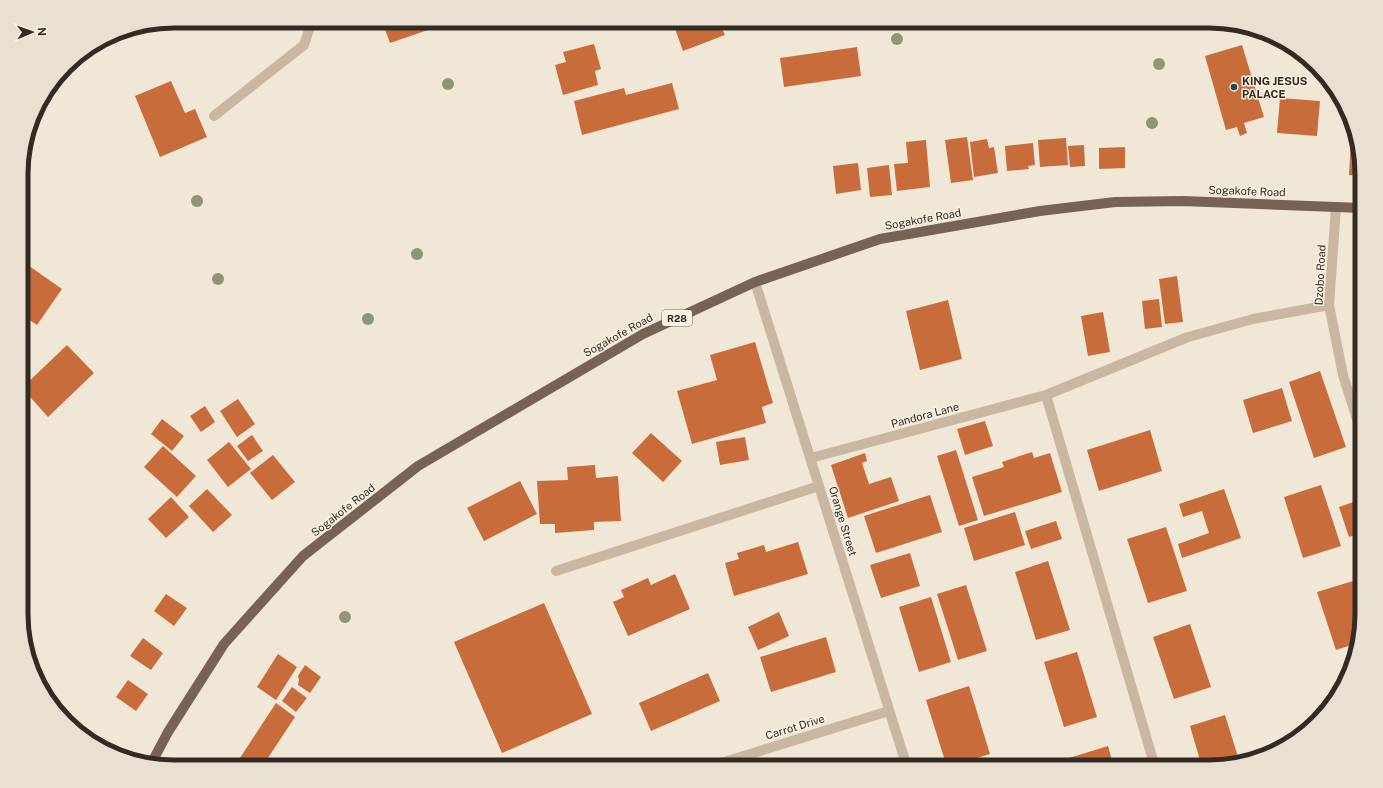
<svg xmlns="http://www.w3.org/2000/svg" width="1383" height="788" font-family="'Public Sans',sans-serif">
<rect width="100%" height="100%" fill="#f1e7d6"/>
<!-- building -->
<path fill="#c96c3c" d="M382 21H428L431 29 390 43Z
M660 21H719L725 35 683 51 673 23 662 27Z
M917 21H963V22L918 26Z
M594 44 601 69 595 71 598 85 563 95 555 65 566 62 563 52Z
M1242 45 1264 117 1244 123 1247 133 1240 136 1237 127 1226 130 1205 56Z
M857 47 861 76 784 87 780 58Z
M171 81 185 113 195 109 207 137 160 157 135 96Z
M672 83 679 109 582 135 574 101 624 88 626 95Z
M1280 98 1320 101 1317 136 1277 133Z
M967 137 973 180 951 183 945 140Z
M1066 138 1068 165 1040 167 1038 140Z
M987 139 989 148 994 147 998 173 974 177 970 142Z
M926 140 930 187 897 191 894 164 908 163 906 142Z
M1351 140 1357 141 1362 164V176L1349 175Z
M1033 143 1035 165 1028 166 1029 169 1007 171 1005 146Z
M1084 145 1085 166 1070 167 1068 146Z
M1125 147V168L1099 169V148Z
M858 163 861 190 836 194 833 166Z
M889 165 892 195 870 197 867 168Z
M22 261 62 289 37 325 22 315Z
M1177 276 1183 322 1165 324 1159 279Z
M1159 299 1162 327 1145 329 1142 301Z
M948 300 962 359 920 370 906 311Z
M1103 312 1110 352 1088 356 1081 316Z
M755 342 773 403 762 407 766 423 692 444 677 391 717 380 710 355Z
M67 345 94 373 48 417 22 388Z
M1320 371 1346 447 1314 458 1289 382Z
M1282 388 1292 421 1253 433 1243 400Z
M238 399 255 424 237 437 220 411Z
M205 406 215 422 201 432 190 416Z
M162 419 184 436 172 451 151 434Z
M985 421 993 446 965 455 957 429Z
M1150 430 1162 471 1099 491 1087 450Z
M651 433 682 461 663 482 632 453Z
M252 435 263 451 248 461 237 446Z
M745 437 749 460 720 465 716 442Z
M229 442 251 469 228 487 207 460Z
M163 446 196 476 177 497 144 467Z
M956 450 978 520 959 526 937 456Z
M1032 452 1034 458 1050 453 1062 492 984 516 972 477 1004 467 1002 462Z
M865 453 867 461 862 463 869 484 891 477 899 501 848 518 831 465Z
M273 455 295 482 272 500 250 473Z
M595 465 596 478 618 476 621 521 594 522V530L555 533V524H540L537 481 568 480 567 467Z
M520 481 537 514 484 541 467 508Z
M1321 485 1341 546 1303 558 1284 497Z
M207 489 232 515 213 532 189 506Z
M1224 489 1241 538 1182 558 1178 544 1209 533 1202 511 1183 517 1179 504Z
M930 495 942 532 876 553 864 516Z
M171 497 189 517 166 538 148 519Z
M1362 499V533L1349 537 1339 507Z
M1015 512 1025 545 974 561 964 528Z
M1056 521 1062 539 1031 549 1025 531Z
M1166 527 1187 591 1148 603 1127 539Z
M798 542 808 574 734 596 725 563 739 559 737 553 764 545 766 552Z
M910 553 920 586 881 598 870 565Z
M1048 561 1070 630 1036 640 1015 572Z
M675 574 690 609 628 636 613 602 624 597 621 590 648 578 651 585Z
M1353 581 1362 609V623L1355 644 1336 650 1317 592Z
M966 585 987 651 958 660 937 594Z
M166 594 187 608 174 626 154 611Z
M931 597 951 662 919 672 899 607Z
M544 603 592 714 502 753 454 642Z
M779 612 789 636 758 650 748 627Z
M1190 624 1211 687 1174 699 1153 637Z
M826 637 836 672 771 692 760 657Z
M143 638 163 653 151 670 130 656Z
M1077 652 1097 717 1064 727 1044 662Z
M278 654 297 667 276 700 257 687Z
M305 665 321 677 310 693 298 685 299 680 298 676Z
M708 673 720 701 651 731 639 703Z
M128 680 148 694 136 711 116 697Z
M969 686 990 754 947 767 926 700Z
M292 687 307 698 296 712 282 701Z
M276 703 295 717 262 767H234Z
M1225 715 1239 760 1218 767H1202L1190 726Z
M1108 746 1114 767H1072L1069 758Z"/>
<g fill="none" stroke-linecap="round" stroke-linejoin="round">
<!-- minor -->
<path stroke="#c9b7a2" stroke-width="10" d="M214 116 304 45 312 21
M1336 207 1329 305 1343 375 1362 435
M755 282 907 767
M811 458 1046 395
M556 571 819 486
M708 767 889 711
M1155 767 1046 395 1188 337 1253 319 1329 305"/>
<!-- primary -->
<path stroke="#766355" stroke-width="10" d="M151 764 168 732 224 644 303 556 418 466 643 334 755 282 880 239 1040 211 1115 202 1183 201 1362 208"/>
</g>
<!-- trees -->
<g fill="#8f9576">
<circle cx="897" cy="39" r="6"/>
<circle cx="1159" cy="64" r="6"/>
<circle cx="448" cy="84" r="6"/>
<circle cx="1152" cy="123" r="6"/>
<circle cx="197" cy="201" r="6"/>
<circle cx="417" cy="254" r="6"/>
<circle cx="218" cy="279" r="6"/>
<circle cx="368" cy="319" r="6"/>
<circle cx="345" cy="617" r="6"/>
</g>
<!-- markers -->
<circle fill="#1a4b55" stroke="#f9f0e1" stroke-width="1.5" cx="1234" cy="87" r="4"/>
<g text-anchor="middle" stroke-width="3" stroke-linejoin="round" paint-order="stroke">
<!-- shield labels -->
<rect fill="#f9f0e1" stroke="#6e655d" stroke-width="1" x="662" y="310" width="30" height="16" rx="3"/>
<g font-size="10" font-weight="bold" fill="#332a24">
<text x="677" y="322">R28</text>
</g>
<!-- poi labels -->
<g font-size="11" font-weight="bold" fill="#332a24" stroke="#f9f0e1" text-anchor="start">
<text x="1242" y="85">KING JESUS<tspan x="1242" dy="13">PALACE</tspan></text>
</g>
<!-- street labels -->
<g font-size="11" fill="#332a24" stroke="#f9f0e1">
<text transform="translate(1247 191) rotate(2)" y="4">Sogakofe Road</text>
<text transform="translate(923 219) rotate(-10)" y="4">Sogakofe Road</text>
<text transform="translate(1320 275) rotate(-87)" y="4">Dzobo Road</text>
<text transform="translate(618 335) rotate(-29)" y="4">Sogakofe Road</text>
<text transform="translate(925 415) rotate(-15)" y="4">Pandora Lane</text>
<text transform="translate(343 510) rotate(-38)" y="4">Sogakofe Road</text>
<text transform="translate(843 521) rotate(73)" y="4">Orange Street</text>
<text transform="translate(795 727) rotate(-17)" y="4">Carrot Drive</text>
</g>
</g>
<!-- crop -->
<path d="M0 0H1383V788H0ZM174 28H1209A146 146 0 0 1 1355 174V614A146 146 0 0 1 1209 760H174A146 146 0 0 1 28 614V174A146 146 0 0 1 174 28Z" fill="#e9e0d2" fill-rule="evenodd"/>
<path fill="none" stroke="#332a24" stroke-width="5" d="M174 28H1209A146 146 0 0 1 1355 174V614A146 146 0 0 1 1209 760H174A146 146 0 0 1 28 614V174A146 146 0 0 1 174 28Z"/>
<!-- north arrow -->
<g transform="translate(32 32) rotate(88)" stroke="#f9f0e1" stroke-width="3" paint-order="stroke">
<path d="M0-3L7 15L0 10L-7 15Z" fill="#332a24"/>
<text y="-6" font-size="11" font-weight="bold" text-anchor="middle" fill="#332a24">N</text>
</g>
</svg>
